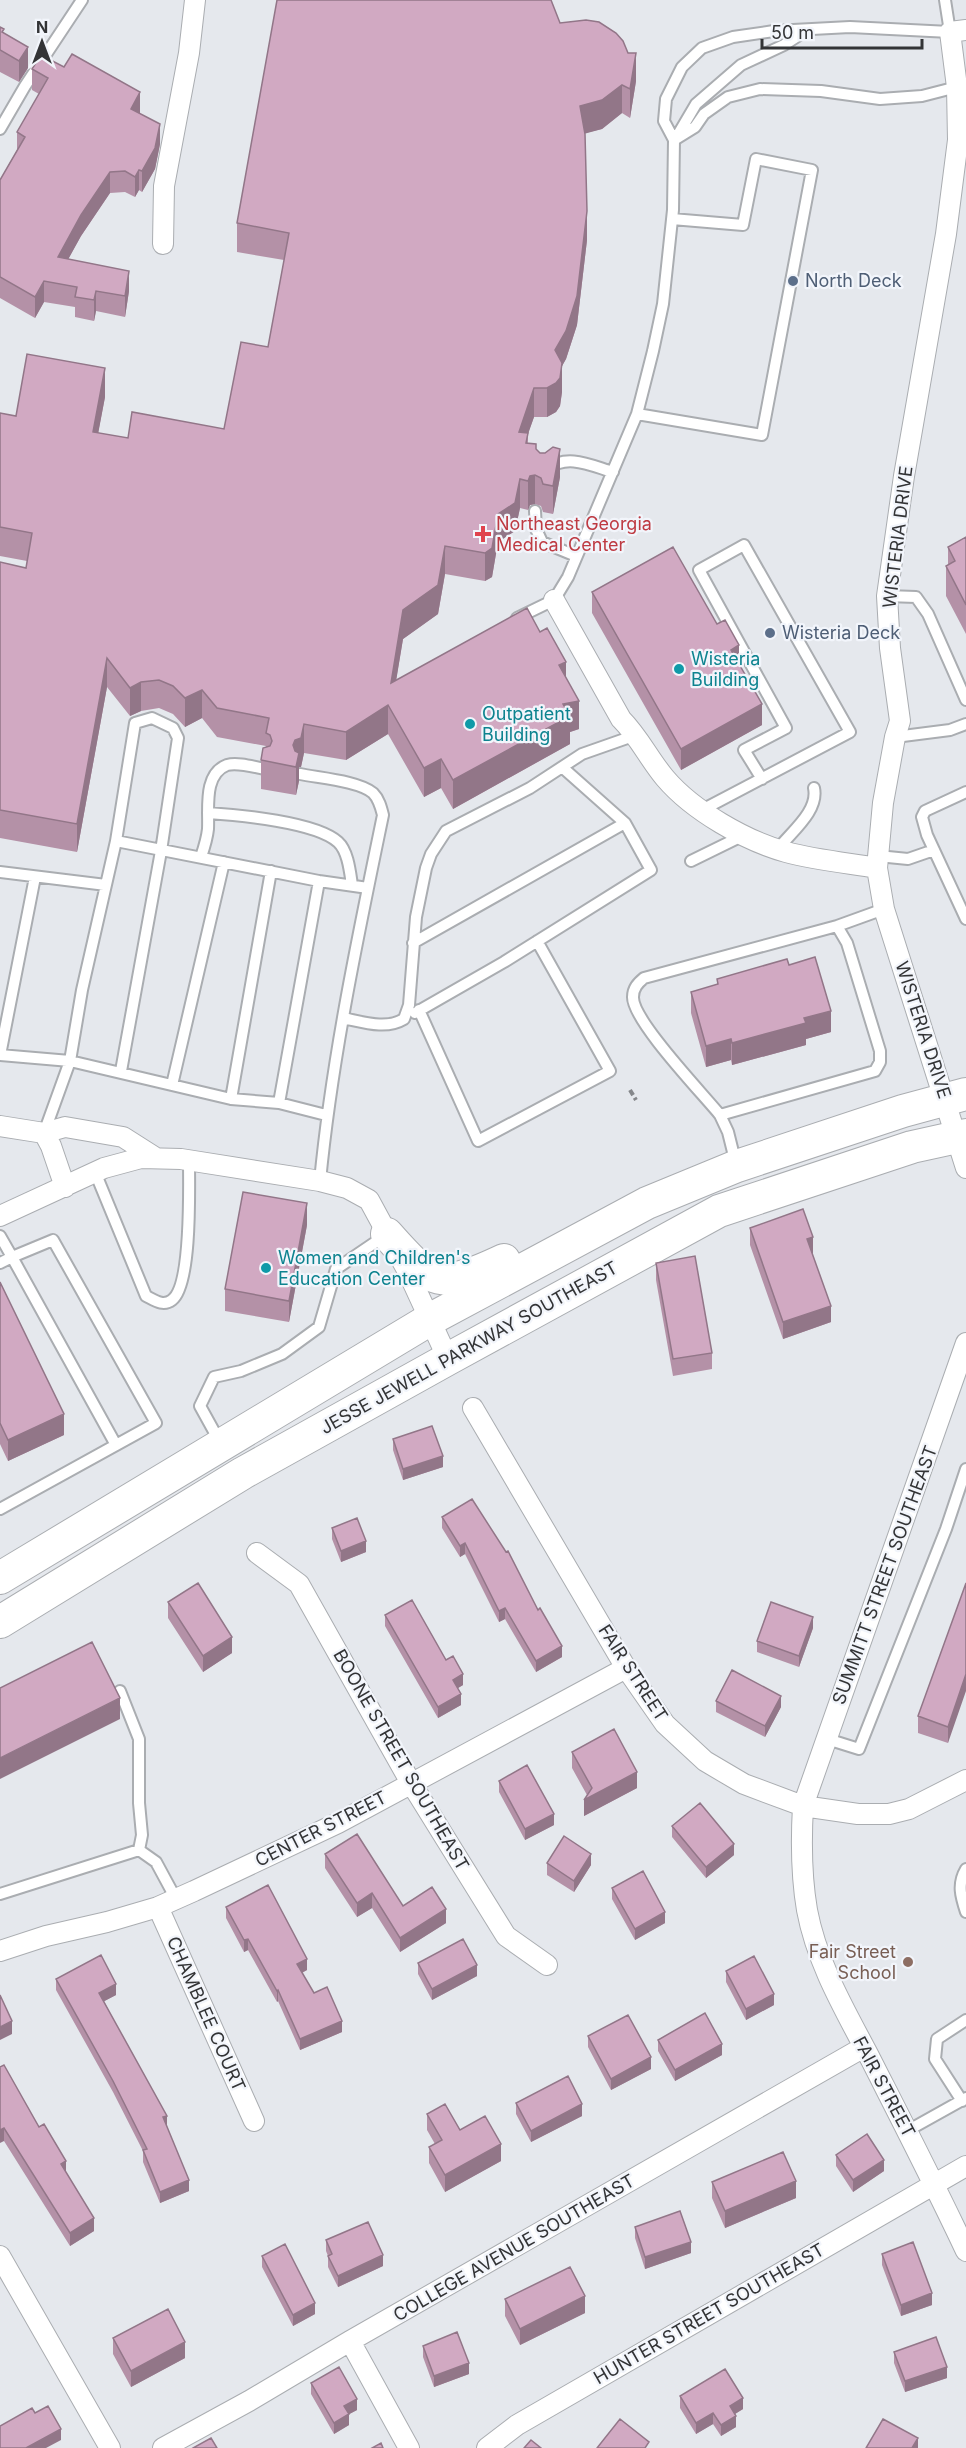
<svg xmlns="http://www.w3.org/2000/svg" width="966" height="2448" font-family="Inter,sans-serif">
<rect width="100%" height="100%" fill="#e5e8ed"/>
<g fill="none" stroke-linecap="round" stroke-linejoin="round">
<!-- service casing -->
<g stroke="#aaadb1" stroke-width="14">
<path id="service" d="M0 129 25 86 82 0
M676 138 696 104 741 65 784 45 807 30
M674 140 695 127 704 114 728 97 760 89 821 91 880 99 922 96 957 87
M637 414 762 435 812 170 756 159 743 225 672 219
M548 469C567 453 592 466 613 472
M535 511 536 529 542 542 576 556
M887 596 916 597 928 614 966 700
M517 618 554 600 568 577 637 414 653 351 663 304 673 210 674 140 664 121 666 99 682 67 702 48 733 37 774 31 850 27 950 32 945 0
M895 737 950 730 966 724
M300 774C319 778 359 781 373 793 379 799 381 807 383 815 358 936 332 1058 320 1181
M966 792 925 811 922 817 927 835 966 919
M702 810 850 732 744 545 699 570 786 728 744 750 762 779
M208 813C239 815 316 822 338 842 348 851 350 872 352 885
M116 841 319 881 368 888
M778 849C791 832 819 811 814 788
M878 856 908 859 934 850
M201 857C204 848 207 839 208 829 209 809 203 774 227 765 238 762 254 767 265 769
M691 861 744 835
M0 872 106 885
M413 943 625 823 562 767
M419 1010 478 1141 610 1071 537 941
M415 1013 504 962 651 870 625 823
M343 1018C363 1022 386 1030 404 1019L409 1005 416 917 426 868 431 854 446 831 530 788 582 754 636 735
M0 1055 70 1061 231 1099 279 1103 326 1115
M0 1055 35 877
M172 1085 224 862
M231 1099 271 871
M279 1103 319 881
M720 1115 875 1071 880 1062V1051L847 943 837 926
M44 1133 70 1061 82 990 116 841 135 723 152 718 173 728 178 738 161 851 121 1071
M736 1164 728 1132 720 1115C703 1094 632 1020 633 997 633 988 638 983 644 978L837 926 884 909
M95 1172 146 1296C154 1300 163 1307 172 1300 192 1285 189 1187 189 1161
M0 1236 12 1257 53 1240 156 1423 0 1509
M0 1263 12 1257 116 1445
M221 1444 200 1406 214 1377 241 1371 282 1354 319 1327 336 1269 386 1235
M120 1691 139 1739V1803L142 1835 139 1850
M827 1739 859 1749 946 1529 966 1469
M966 1869C957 1884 961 1897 966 1912
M0 1894 139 1850 156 1862 176 1899
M962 2101 935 2059 937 2039 966 2020
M907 2131 966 2098"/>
</g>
<!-- minor casing -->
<g stroke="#aaadb1" stroke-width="22">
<path id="minor" d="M966 30 950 32 957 87 958 140 946 234 904 476 887 596 890 648 900 721 895 737 883 803 877 868 884 909 966 1168
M163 244 164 186 189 53 195 0
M554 600 621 719C639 737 649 759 665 778 693 811 746 841 786 852 816 860 847 863 877 868
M0 1126 44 1133 65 1127 123 1137 156 1158
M44 1133 51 1146 65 1187
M0 1216 104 1168 141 1158 181 1159 320 1181 347 1188 369 1200 407 1270 448 1359
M966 1343 803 1806C801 1841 801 1875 807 1910 817 1964 846 2012 871 2060 903 2123 936 2187 966 2251
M473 1408 626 1668 665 1724 705 1761 744 1784 803 1806 858 1814H889L909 1809 966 1780
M257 1553 299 1584 411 1783 506 1936 547 1965
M158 1907 254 2121
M0 1951 46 1936 107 1922 158 1907 194 1891 338 1823 626 1668
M0 2256 110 2448
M350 2341 409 2448
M163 2448 249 2401 350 2341 864 2047
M487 2448 517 2425 966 2166"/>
</g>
<!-- primary casing -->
<g stroke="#aaadb1" stroke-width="34">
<path id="primary" d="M387 1234C433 1286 440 1290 504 1260
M0 1578 429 1320 647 1203 737 1166 903 1111 966 1094
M0 1622 243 1473 448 1359 719 1211 912 1147 966 1135"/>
</g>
<!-- path -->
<path stroke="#85878b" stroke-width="4" stroke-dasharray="6 3" stroke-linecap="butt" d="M630 1090 636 1100"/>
<!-- service -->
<use href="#service" stroke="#fff" stroke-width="10"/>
<!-- minor -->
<use href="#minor" stroke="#fff" stroke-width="20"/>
<!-- primary -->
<use href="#primary" stroke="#fff" stroke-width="32"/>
</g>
<!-- wall -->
<path fill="#b491a7" d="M560 23 636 81 630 118 622 113 602 129 585 133 587 240 577 325 566 359 562 366V392L560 406 556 412 547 417H534L528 433V443L536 449 560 477 553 514 543 512 541 506 535 504 530 505 528 510 520 508 515 531 498 542 492 577 485 581 445 574 438 614 403 639 396 680 566 678 579 729 570 732V744L453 809 441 788 424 797 388 734 346 760 304 753 301 767H299V781L296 795 261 789V760L266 746 217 737 202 718 185 727 173 714 159 708 141 711 130 716 107 687 77 852 0 838V562L26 568 27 561 0 556V413L16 416 105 397 98 433 128 438 224 429 268 347 284 260 237 252V223Z
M0 27 28 68 19 82 0 72Z
M32 69 140 113V114L160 144 155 169 142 192 139 190 135 197 125 192 110 193 81 236 68 259 129 291 125 317 96 311 94 321 75 317V307L44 302 35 318 0 298V180L17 150V132L39 94 32 90Z
M966 537V634L946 596V566L948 565V547Z
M592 592 739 664 762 725 681 770 592 613Z
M789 965 831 1032 806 1039V1045L732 1065 731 1060 706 1067 691 1013V992L717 985V979Z
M307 1225 289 1322 225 1311V1289Z
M750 1228 813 1253 812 1254 831 1322 783 1339 750 1245Z
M656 1263 712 1353V1369L673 1376 656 1280Z
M0 1282 64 1435 8 1461 0 1444Z
M393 1439 443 1467 403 1480 393 1450Z
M442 1517 562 1657 536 1672 505 1619 499 1622 465 1554 460 1557 442 1528Z
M332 1528 366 1552 341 1562 332 1539Z
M966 1583 948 1743 918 1733V1716Z
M168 1602 232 1653 203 1672 168 1618Z
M385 1615 446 1660 463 1685 458 1688 461 1705 438 1718 385 1626Z
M813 1628 799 1667 757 1652V1641Z
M716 1701 781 1707 765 1737 716 1712Z
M572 1752 637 1788 584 1816 587 1795 572 1768Z
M499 1781 554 1825 525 1840 499 1792Z
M672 1826 734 1855 706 1878 672 1837Z
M325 1854 403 1906 446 1923 400 1952 372 1908 357 1917 325 1868Z
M547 1863 591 1865 574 1892 547 1875Z
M612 1888 665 1923 635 1940 612 1899Z
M226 1907 307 1970 302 1973 314 1993 342 2032 300 2050 278 2001 277 2002 248 1950 244 1952 226 1918Z
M418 1963 477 1976 432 2000 418 1974Z
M726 1971 774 2005 746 2020 726 1982Z
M56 1979 116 1995 104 2001 167 2126 189 2191 160 2203 143 2162V2151L113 2092 56 1990Z
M588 2036 651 2069 611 2090 588 2047Z
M658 2040 722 2055 675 2081 658 2051Z
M0 2066 39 2127 66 2173 94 2231 70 2246 4 2141Z
M516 2103 582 2116 531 2142 516 2114Z
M427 2114 460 2130 501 2161 445 2192 429 2163V2147L435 2144 427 2130Z
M836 2155 884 2171 853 2192 836 2166Z
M712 2182 796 2198 725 2228 712 2198Z
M635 2227 691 2253 645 2269 635 2238Z
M326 2240 383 2266 338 2287 328 2267V2256L326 2251Z
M882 2254 932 2305 901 2316 882 2265Z
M262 2256 315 2314 293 2326 262 2267Z
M505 2299 585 2313 520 2345 505 2316Z
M113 2338 185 2358 131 2387 113 2354Z
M423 2346 469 2374 434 2387 423 2357Z
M894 2352 947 2378 905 2392 894 2363Z
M311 2383 357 2410 349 2414V2425L334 2434 311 2394Z
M680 2396 743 2409 735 2414 736 2427 721 2436 713 2424 696 2434 680 2408Z"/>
<!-- shaded-wall -->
<path fill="#927688" d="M28 47V68L19 82V61Z
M636 53V81L630 118V89Z
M622 85V113L602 129 580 135V106Z
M140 92V113L131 130V109Z
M160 124V144L155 169 142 192V171Z
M139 170V190L135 197V177Z
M110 172V193L81 236 58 278V257L81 215Z
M587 211V240L577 325 566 359 562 366V392L560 406 556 412 547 417V388Z
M129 271V291L125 317V296Z
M44 281V302L35 318V297Z
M96 291V311L94 321V300Z
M105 368V397L93 461V432Z
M534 388V417L519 460V432Z
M560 449V477L553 514V486Z
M535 475V504L530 505 528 510V481L530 476Z
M520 479V508L515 531 498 542 492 577 485 581V553L498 514Z
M445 546V574L438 614 403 639 391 712V683L403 610Z
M739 645V667L731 650Z
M107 658V687L77 852V824Z
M566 662V690L559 665Z
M141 682V711L130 716V688Z
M202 690V718L185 727V698Z
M579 701V729L570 732V744L453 809V780L563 704Z
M762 704V725L681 770V749Z
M388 705V734L346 760V732Z
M304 724V753L301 767H299V781L296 795V767L293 745Z
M441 759V788L424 797V768Z
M831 1011V1032L806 1039V1045L732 1065V1043L804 1018Z
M731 1039V1060L706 1067V1046Z
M307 1203V1225L289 1322V1301Z
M813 1237V1253L807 1255V1239Z
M831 1306V1322L783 1339V1322Z
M64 1414V1435L8 1461V1440Z
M443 1456V1467L403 1480V1469Z
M366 1541V1552L341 1562V1551Z
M465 1543V1554L460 1557V1546Z
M505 1608V1619L499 1622V1611Z
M813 1617V1628L799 1667V1656Z
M232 1637V1653L203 1672V1656Z
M562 1646V1657L536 1672V1661Z
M463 1674V1685L453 1691V1680Z
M966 1674V1691L948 1743V1727Z
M461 1694V1705L438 1718V1707Z
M781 1696V1707L765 1737V1726Z
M120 1698V1719L0 1779V1758Z
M637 1772V1788L584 1816V1800Z
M554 1814V1825L525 1840V1829Z
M734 1844V1855L706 1878V1867Z
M591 1854V1865L574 1892V1881Z
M372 1893V1908L357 1917V1903Z
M446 1909V1923L400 1952V1938Z
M665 1912V1923L635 1940V1929Z
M248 1939V1950L244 1952V1940Z
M307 1959V1970L297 1975V1964Z
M477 1965V1976L432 2000V1989Z
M116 1984V1995L99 2004V1993Z
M278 1990V2001L277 2002V1991Z
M774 1994V2005L746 2020V2009Z
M12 2021V2034L0 2040V2027Z
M342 2021V2032L300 2050V2039Z
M722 2044V2055L675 2081V2070Z
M651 2057V2069L611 2090V2079Z
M582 2104V2116L531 2142V2131Z
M167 2116V2127L163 2117Z
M4 2128V2141L0 2143V2130Z
M501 2144V2161L445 2192V2175Z
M884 2160V2171L853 2192V2180Z
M66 2161V2174L61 2164Z
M189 2180V2191L160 2203V2192Z
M796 2181V2198L725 2228V2211Z
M94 2218V2231L70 2246V2233Z
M691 2242V2253L645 2269V2257Z
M383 2255V2266L338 2287V2276Z
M932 2293V2305L901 2316V2305Z
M585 2296V2313L520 2345V2329Z
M315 2303V2314L293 2326V2315Z
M185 2342V2358L131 2387V2371Z
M469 2363V2374L434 2387V2376Z
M947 2367V2378L905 2392V2381Z
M743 2398V2409L730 2417V2406Z
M357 2399V2410L344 2417V2406Z
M713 2413V2424L696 2434V2423Z
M349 2414V2425L334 2434V2423Z
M736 2416V2427L721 2436V2425Z
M61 2429V2440L46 2448H26Z
M918 2438V2448H912Z"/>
<!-- building -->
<path fill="#d1a9c2" stroke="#927688" stroke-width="1.5" d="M277 0H551L560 23 586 20 599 22 616 33 623 41 628 53H636L630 89 622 85 602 100 580 106 585 134 587 211 577 296 566 331 555 350 562 363 560 378 556 383 547 388H534L519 432 528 433 526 443 536 444V449L540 453H545L553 447 560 449 553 486 543 484 541 478 535 475 530 476 528 481 520 479 515 503 498 514 492 548 485 553 445 546 438 585 403 610 391 683 527 608 540 632 547 628 566 662 559 665 579 701 563 704 570 716 453 780 441 759 424 768 388 705 346 732 304 724 301 738 295 740 293 745 295 751 299 753 296 767 261 760 263 748 270 746 272 741 270 735 266 733 269 718 217 708 202 690 185 698 173 686 159 680 141 682 130 688 107 658 77 824 0 810V562L26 568 32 533 0 527V413L16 416 27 354 105 368 93 432 128 438 132 412 224 429 241 342 268 347 289 233 237 223Z
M0 27 4 29 2 32 28 47 19 61 0 50Z
M72 54 140 92 131 109 160 124 155 148 142 171 139 170 135 177 125 171 110 172 81 215 58 257 129 271 125 296 96 291 94 300 75 297 77 287 44 281 35 297 0 277V180L25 137 17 132 48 78 32 69 41 55 64 67Z
M966 537V605L946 566 955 561 948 547Z
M673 547 717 624 725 620 739 645 731 650 762 704 681 749 592 592Z
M815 957 831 1011 804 1018 806 1023 732 1043 731 1039 706 1046 691 992 718 984 717 979 787 959 789 965Z
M243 1192 307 1203 289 1301 225 1289Z
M803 1209 813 1237 807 1239 831 1306 783 1322 750 1228Z
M695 1256 712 1353 673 1359 656 1263Z
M0 1282 64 1414 8 1440 0 1423Z
M432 1426 443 1456 403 1469 393 1439Z
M472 1499 506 1552 508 1551 538 1610 540 1608 562 1646 536 1661 505 1608 499 1611 465 1543 460 1546 442 1517Z
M357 1518 366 1541 341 1551 332 1528Z
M198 1583 232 1637 203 1656 168 1602Z
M966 1583V1674L948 1727 918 1716Z
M412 1600 446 1660 453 1656 463 1674 453 1680 461 1694 438 1707 385 1615Z
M771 1602 813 1617 799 1656 757 1641Z
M92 1642 120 1698 0 1758V1688Z
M732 1670 781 1696 765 1726 716 1701Z
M614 1729 637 1772 584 1800 592 1788 572 1752Z
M527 1765 554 1814 525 1829 499 1781Z
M700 1803 734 1844 706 1867 672 1826Z
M357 1834 403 1906 432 1887 446 1909 400 1938 372 1893 357 1903 325 1854Z
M564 1836 591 1854 574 1881 547 1863Z
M643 1871 665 1912 635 1929 612 1888Z
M268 1885 307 1959 297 1964 314 1993 327 1987 342 2021 300 2039 278 1990 277 1991 248 1939 244 1940 226 1907Z
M463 1939 477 1965 432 1989 418 1963Z
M101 1955 116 1984 99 1993 167 2116 163 2117 189 2180 160 2192 143 2150 147 2149 113 2081 56 1979Z
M754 1956 774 1994 746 2009 726 1971Z
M0 1995 12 2021 0 2027Z
M705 2013 722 2044 675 2070 658 2040Z
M628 2015 651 2057 611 2079 588 2036Z
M4 2065 39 2127 44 2124 66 2161 61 2164 94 2218 70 2233 4 2128 0 2130V2066V2067Z
M568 2076 582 2104 531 2131 516 2103Z
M445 2104 460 2130 485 2116 501 2144 445 2175 429 2147 442 2140 427 2114Z
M867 2134 884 2160 853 2180 836 2155Z
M783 2152 796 2181 725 2211 712 2182Z
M680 2211 691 2242 645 2257 635 2227Z
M368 2222 383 2255 338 2276 328 2256 332 2254 326 2240Z
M913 2242 932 2293 901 2305 882 2254Z
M285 2244 315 2303 293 2315 262 2256Z
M570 2267 585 2296 520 2329 505 2299Z
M168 2309 185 2342 131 2371 113 2338Z
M457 2332 469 2363 434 2376 423 2346Z
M936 2337 947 2367 905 2381 894 2352Z
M339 2367 357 2399 344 2406 349 2414 334 2423 311 2383Z
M725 2369 743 2398 730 2406 736 2416 721 2425 713 2413 696 2423 680 2396Z
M48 2406 61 2429 26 2448H0V2426L32 2408 35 2413Z
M620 2419 649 2442 645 2448H597Z
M883 2419 918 2438 912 2448H866Z
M211 2438 217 2448H193Z
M531 2440 541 2448H524Z
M381 2443 383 2448H372Z"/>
<!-- markers -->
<g fill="#5c6f8a" stroke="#f2f5fb" stroke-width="2">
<circle cx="793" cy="281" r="6"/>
<circle cx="770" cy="633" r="6"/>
</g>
<path fill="#e0444e" stroke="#f2f5fb" stroke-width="2" d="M480 525h6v6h6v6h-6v6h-6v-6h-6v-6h6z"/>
<g fill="#0f9aa8" stroke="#f2f5fb" stroke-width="2">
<circle cx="679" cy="669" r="6"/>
<circle cx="470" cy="724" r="6"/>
<circle cx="266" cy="1268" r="6"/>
</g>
<circle fill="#8d6e63" stroke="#f2f5fb" stroke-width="2" cx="908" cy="1962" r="6"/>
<g text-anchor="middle" stroke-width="4.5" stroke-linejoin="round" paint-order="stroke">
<!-- service labels -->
<g font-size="18" fill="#4e5e75" stroke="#f2f5fb" text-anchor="start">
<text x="805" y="287">North Deck</text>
<text x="782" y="639">Wisteria Deck</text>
</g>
<!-- health labels -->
<g font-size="18" fill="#be3a42" stroke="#f2f5fb" text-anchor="start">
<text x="496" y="530">Northeast Georgia<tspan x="496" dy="21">Medical Center</tspan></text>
</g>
<!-- street labels -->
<g font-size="18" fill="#333436" stroke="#f2f5fb">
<text transform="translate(898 537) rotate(-83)" y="6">WISTERIA DRIVE</text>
<text transform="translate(923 1030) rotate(72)" y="6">WISTERIA DRIVE</text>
<text transform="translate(469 1348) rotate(-29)" y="6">JESSE JEWELL PARKWAY SOUTHEAST</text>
<text transform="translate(885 1575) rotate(-70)" y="6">SUMMITT STREET SOUTHEAST</text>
<text transform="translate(633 1673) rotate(57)" y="6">FAIR STREET</text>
<text transform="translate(401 1760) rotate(60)" y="6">BOONE STREET SOUTHEAST</text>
<text transform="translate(321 1829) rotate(-27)" y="6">CENTER STREET</text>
<text transform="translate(206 2014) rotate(66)" y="6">CHAMBLEE COURT</text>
<text transform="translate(884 2087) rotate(62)" y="6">FAIR STREET</text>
<text transform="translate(514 2248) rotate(-30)" y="6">COLLEGE AVENUE SOUTHEAST</text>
<text transform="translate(709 2314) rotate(-30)" y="6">HUNTER STREET SOUTHEAST</text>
</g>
<!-- culture labels -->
<g font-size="18" fill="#0d838f" stroke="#f2f5fb" text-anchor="start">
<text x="691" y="665">Wisteria<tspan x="691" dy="21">Building</tspan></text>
<text x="482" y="720">Outpatient<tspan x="482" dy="21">Building</tspan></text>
<text x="278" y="1264">Women and Children's<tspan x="278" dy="21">Education Center</tspan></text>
</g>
<!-- education labels -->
<g font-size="18" fill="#785e54" stroke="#f2f5fb" text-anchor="end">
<text x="896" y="1958">Fair Street<tspan x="896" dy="21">School</tspan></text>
</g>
</g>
<!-- north arrow -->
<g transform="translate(42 42)" stroke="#f2f5fb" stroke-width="4.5" paint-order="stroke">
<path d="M0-4.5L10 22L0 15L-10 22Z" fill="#333436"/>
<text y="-9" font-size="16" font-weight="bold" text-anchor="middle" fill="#333436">N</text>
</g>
<!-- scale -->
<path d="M762 39v9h160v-9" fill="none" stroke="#333436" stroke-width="3"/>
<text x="771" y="39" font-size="18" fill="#333436" stroke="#f2f5fb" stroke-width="4.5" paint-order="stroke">50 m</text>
</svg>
